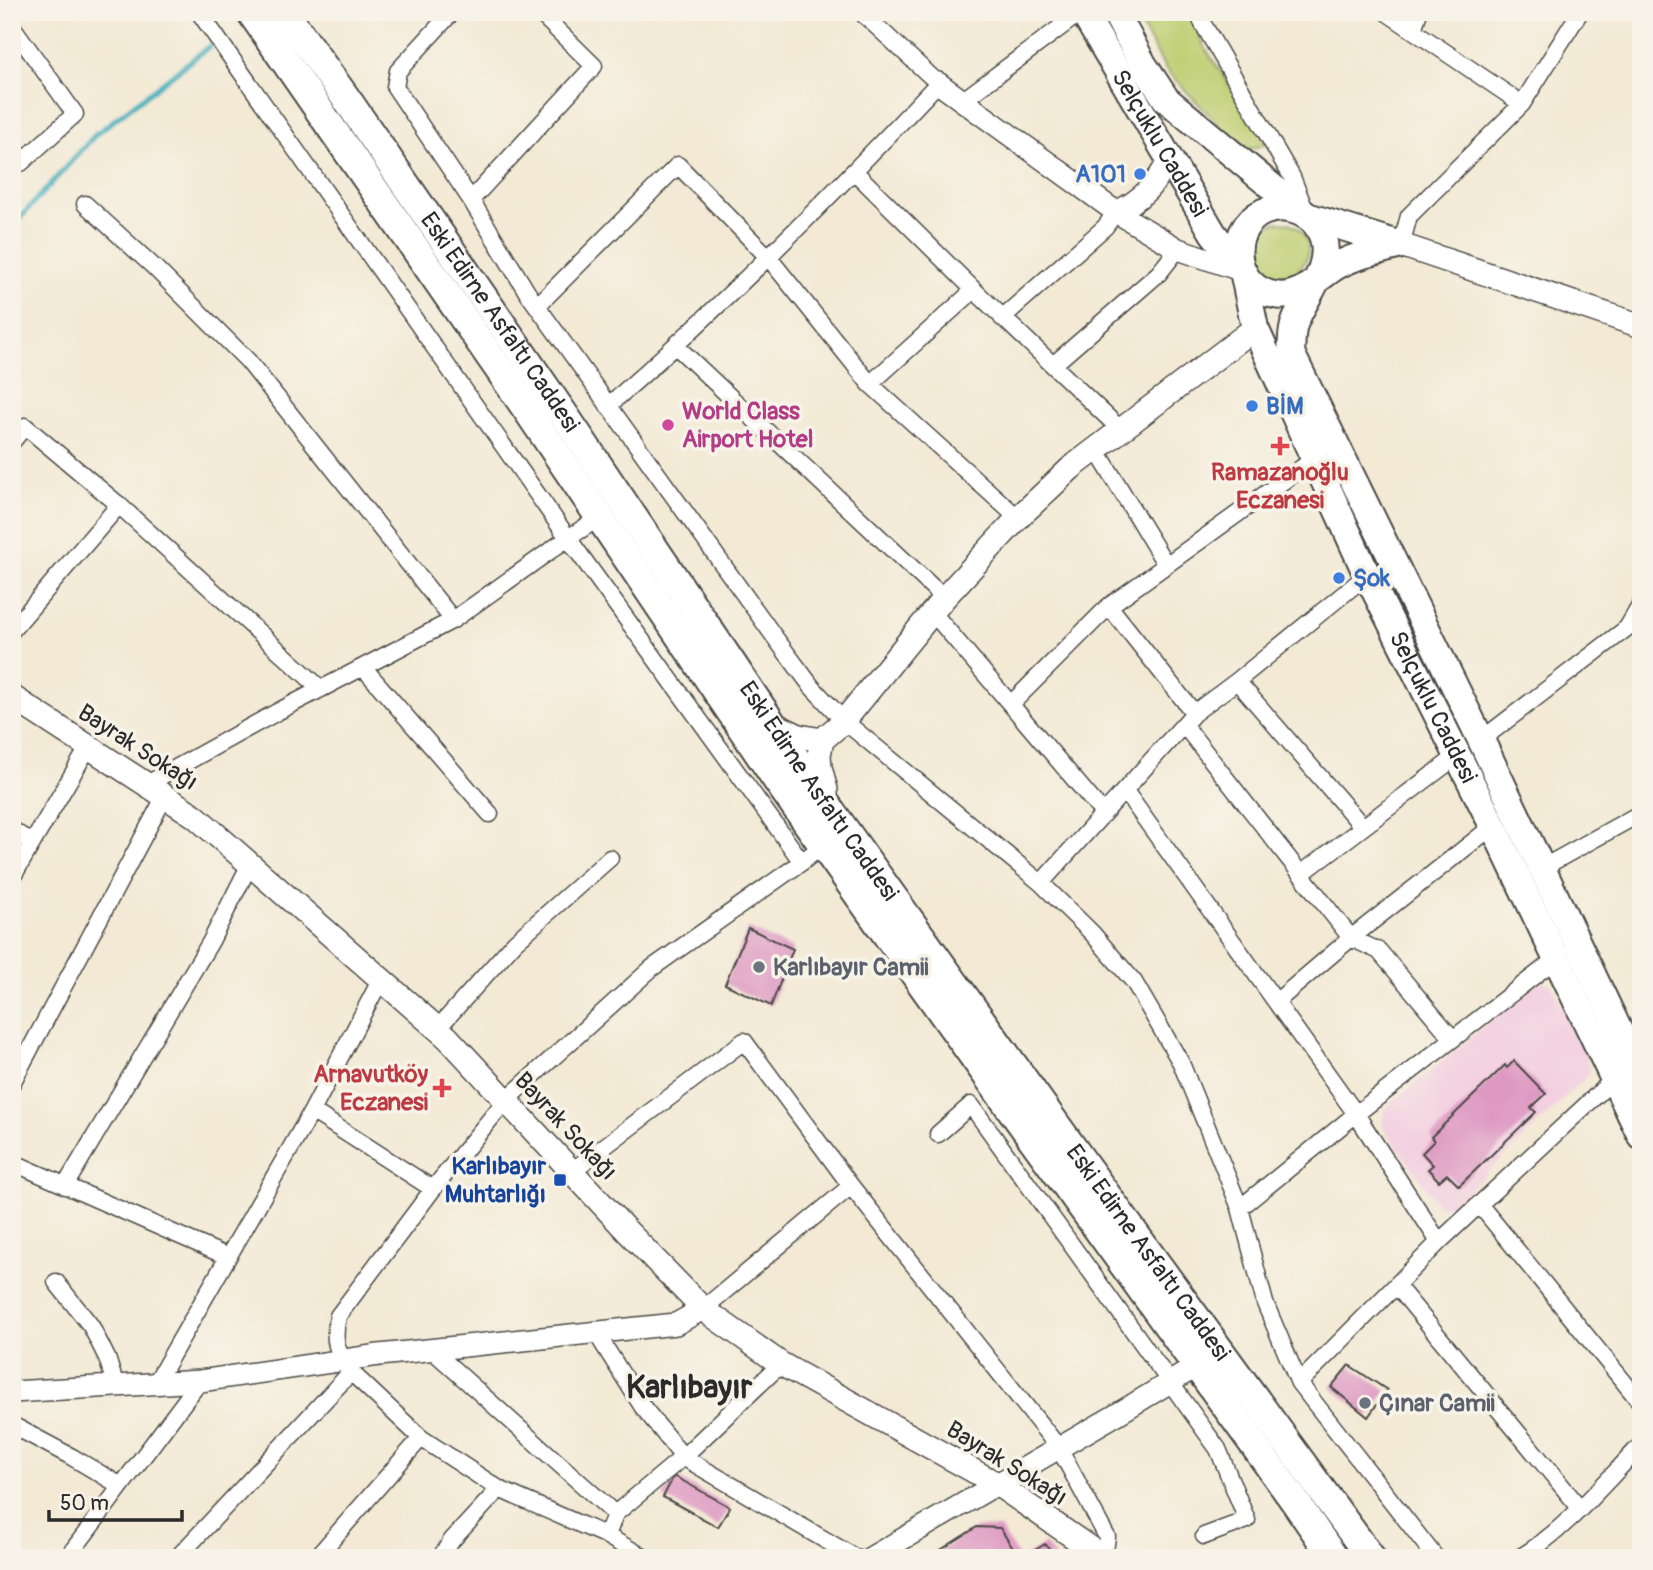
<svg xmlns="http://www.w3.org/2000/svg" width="1653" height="1570" font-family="Pangolin,sans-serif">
<rect width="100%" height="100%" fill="#f7f3e8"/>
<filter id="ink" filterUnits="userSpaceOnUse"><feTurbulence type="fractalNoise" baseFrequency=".0143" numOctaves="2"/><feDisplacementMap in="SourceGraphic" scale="14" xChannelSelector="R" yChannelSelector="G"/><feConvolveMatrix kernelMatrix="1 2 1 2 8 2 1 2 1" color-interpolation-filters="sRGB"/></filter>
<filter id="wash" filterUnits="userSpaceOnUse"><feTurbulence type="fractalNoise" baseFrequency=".00686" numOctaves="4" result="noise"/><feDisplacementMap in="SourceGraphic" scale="28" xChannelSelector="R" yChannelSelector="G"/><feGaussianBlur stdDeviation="1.57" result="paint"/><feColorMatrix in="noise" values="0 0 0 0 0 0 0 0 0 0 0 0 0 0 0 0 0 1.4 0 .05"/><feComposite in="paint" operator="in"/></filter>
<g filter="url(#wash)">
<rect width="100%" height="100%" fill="#f3e9d4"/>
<!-- built -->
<path fill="#f3cfe0" d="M1539 981 1551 984 1587 1060 1590 1073 1453 1206H1439L1382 1126 1384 1109Z"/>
<!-- green -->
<path fill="#bece71" stroke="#747c4e" stroke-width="2" d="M1134 12H1190L1205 48 1267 143 1252 149 1236 143 1166 70Z
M1254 249a27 27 0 1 1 54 0a27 27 0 1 1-54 0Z"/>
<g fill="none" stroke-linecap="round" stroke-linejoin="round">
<!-- stream -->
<path stroke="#41aebe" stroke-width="5" d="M12 227 96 134 211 45"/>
</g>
<g id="blocks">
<!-- building -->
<path fill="#de99c3" d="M748 928 793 949 771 1006 725 984Z
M1514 1061 1546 1094 1531 1108 1536 1112 1459 1186 1447 1174 1439 1181 1428 1169 1433 1165 1422 1153 1434 1141 1431 1137 1505 1065 1507 1068Z
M1349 1365 1387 1390 1368 1417 1331 1387Z
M674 1476 730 1507 718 1527 663 1497Z
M977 1527 1000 1528 1019 1558H928Z
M1045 1544 1056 1558H1022Z"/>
</g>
</g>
<g filter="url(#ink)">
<use href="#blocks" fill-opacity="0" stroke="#494844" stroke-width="2"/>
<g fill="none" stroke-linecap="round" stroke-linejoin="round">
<!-- minor casing -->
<g stroke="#494844" stroke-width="19">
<path id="minor" d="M199 12 568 538 802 862
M452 12 398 71 395 87 471 200 527 292 776 639 812 687 844 721 1041 883 1092 933 1134 982 1181 1063 1240 1208 1265 1303 1299 1383 1436 1558
M1198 12 1203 24 1292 177 1305 210
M1386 12 1522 104
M12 26 75 114 21 163 12 161
M1413 30 1419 12
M962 101 1081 12
M855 172 974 290 1121 430
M471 200 594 66 539 12
M85 204 154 267 248 361 453 620
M1401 245 1409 216 1522 104 1580 12
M537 306 678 165 769 258 870 384 1018 518
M1002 318 1105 227 1116 212
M676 346 944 598
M1053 365 1159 273 1178 249
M870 384 974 290
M608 406C724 304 833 195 938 83L861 12
M12 442 25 426 119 505 321 689
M1096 449 1166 565
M1109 606 1194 713
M933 613 1103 813
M12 630 119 505
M363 667 490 814
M1237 681 1363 827
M1011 704 1109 606 1314 459
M1184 725 1351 938 1379 951 1452 1038
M1481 740 1627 628 1641 604
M147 784 277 712 453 620 568 538 599 518
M1125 791 1356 1114 1439 1242
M12 830 32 843
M1542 868 1641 813
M1301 874 1457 756
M12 878 89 746
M1041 883 1194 713 1237 681 1367 575
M1276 1002 1351 938 1493 826
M437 1029 515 942 610 858
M12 1083 165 796
M312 1111 433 1189
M938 1134 971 1105 1218 1449 1247 1520 1204 1536
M12 1162 228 1257
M572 1171 744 1041 851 1186 1059 1448 1107 1537 1104 1557
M65 1186 211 941 250 864
M1479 1204 1641 1403
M1240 1208 1356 1114 1556 959
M56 1282 91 1326 107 1358 116 1386
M1396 1285 1580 1508
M703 1309 851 1186
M595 1331 642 1406 683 1457 856 1558
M432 1350 615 1514 607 1536
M1299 1383 1439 1242 1614 1079
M155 1384 312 1111 381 979
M12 1425 72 1457 121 1486
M615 1514 683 1457 781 1364
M67 1558 200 1381
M177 1558 351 1372
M316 1558 421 1438
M440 1558 452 1540 499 1489
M645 1558 607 1536 499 1489 421 1438 351 1372C337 1352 332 1341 338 1316L433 1189 506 1100 652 968 802 862 823 845
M1519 1558C1565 1531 1604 1483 1641 1445"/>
</g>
<!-- tertiary casing -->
<g stroke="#494844" stroke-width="24">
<path id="tertiary" d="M938 83 1116 212 1178 249 1243 271
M1116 212C1141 200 1157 184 1169 159
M12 1392 200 1381 379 1355 676 1324 703 1309
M870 1558 1114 1416 1197 1366"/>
</g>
<!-- secondary casing -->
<g stroke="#494844" stroke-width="26">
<path id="secondary" d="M1401 245 1641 326
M12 697 195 816 448 1038 627 1231 703 1309 781 1364 997 1484 1104 1558
M772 723 799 736 822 740
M826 801V790L820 767 819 755 822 740 844 721 944 598 1018 518 1071 468 1255 328"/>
</g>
<!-- primary casing -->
<g stroke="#494844" stroke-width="30">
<g id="primary">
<path id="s1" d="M1083 12 1213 233 1243 271 1255 328 1367 575 1493 826 1641 1136"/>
<path d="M1115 12 1143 64 1166 99 1307 216 1401 245"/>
<path d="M1401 245C1380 251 1359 254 1340 264 1319 275 1301 300 1275 295 1233 289 1225 230 1263 212 1286 202 1316 213 1323 238 1332 268 1305 296 1295 322 1291 331 1292 343 1291 353L1481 740 1641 1077"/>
</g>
</g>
<!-- trunk casing -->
<g stroke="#494844" stroke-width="32">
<g id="trunk">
<path d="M251 12 528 411 781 786 1016 1116 1294 1500 1334 1558"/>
<path id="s2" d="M284 12 348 101 569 422 826 804 1112 1203 1371 1558"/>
</g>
</g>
<!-- minor -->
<use href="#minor" stroke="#fff" stroke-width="16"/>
<!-- tertiary -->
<use href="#tertiary" stroke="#fff" stroke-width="21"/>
<!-- secondary -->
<use href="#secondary" stroke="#fff" stroke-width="23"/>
<!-- primary -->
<use href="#primary" stroke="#fff" stroke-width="26"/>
<!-- trunk -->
<use href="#trunk" stroke="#fff" stroke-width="28"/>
</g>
</g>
<!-- markers -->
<g fill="#3f7fe0" stroke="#f7f3e8" stroke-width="2.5">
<circle cx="1140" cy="174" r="7"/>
<circle cx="1252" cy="406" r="7"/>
<circle cx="1339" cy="578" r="7"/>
</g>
<circle fill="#d1479c" stroke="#f7f3e8" stroke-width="2.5" cx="668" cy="425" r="7"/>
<g fill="#e0444e" stroke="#f7f3e8" stroke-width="2.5">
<path d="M1276.5 435.5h7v7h7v7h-7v7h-7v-7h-7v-7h7z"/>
<path d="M438.5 1077.5h7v7h7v7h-7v7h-7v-7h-7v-7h7z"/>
</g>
<g fill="#6b7280" stroke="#f7f3e8" stroke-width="2.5">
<circle cx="759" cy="967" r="7"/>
<circle cx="1365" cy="1403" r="7"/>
</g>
<rect fill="#1a4fb4" stroke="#f7f3e8" stroke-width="2.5" x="553" y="1173" width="14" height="14" rx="3.5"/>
<g text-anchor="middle" stroke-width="7" stroke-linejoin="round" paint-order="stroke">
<!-- street labels -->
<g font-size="24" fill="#2b2b2b" stroke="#f7f3e8">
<text dy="8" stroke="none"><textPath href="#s1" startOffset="152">Selçuklu Caddesi</textPath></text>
<text dy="8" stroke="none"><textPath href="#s2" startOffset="378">Eski Edirne Asfaltı Caddesi</textPath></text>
<text dy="8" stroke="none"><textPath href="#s1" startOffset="782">Selçuklu Caddesi</textPath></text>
<text transform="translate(138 747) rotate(33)" y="8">Bayrak Sokağı</text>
<text dy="8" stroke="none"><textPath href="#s2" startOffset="945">Eski Edirne Asfaltı Caddesi</textPath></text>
<text transform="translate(566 1126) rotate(47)" y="8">Bayrak Sokağı</text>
<text dy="8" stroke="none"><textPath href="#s2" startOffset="1512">Eski Edirne Asfaltı Caddesi</textPath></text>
<text transform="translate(1007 1463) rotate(32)" y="8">Bayrak Sokağı</text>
</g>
<!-- shop labels -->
<g font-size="24" font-weight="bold" fill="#366cbe" stroke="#f7f3e8" text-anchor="start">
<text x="1126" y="182" text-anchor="end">A101</text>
<text x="1266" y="414">BİM</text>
<text x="1353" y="586">Şok</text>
</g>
<!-- hotel labels -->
<g font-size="24" font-weight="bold" fill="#b23c85" stroke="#f7f3e8" text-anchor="start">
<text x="682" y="419">World Class<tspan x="682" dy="28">Airport Hotel</tspan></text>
</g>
<!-- health labels -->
<g font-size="24" font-weight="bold" fill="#be3a42" stroke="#f7f3e8">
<text x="1280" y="480">Ramazanoğlu<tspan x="1280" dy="28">Eczanesi</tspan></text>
<text x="428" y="1082" text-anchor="end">Arnavutköy<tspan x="428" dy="28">Eczanesi</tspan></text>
</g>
<!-- worship labels -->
<g font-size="24" font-weight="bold" fill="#5b616d" stroke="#f7f3e8" text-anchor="start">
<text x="773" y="975">Karlıbayır Camii</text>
<text x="1379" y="1411">Çınar Camii</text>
</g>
<!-- transit labels -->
<g font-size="24" font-weight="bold" fill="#164399" stroke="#f7f3e8" text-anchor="end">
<text x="546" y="1174">Karlıbayır<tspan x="546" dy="28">Muhtarlığı</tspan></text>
</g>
<!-- district labels -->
<g font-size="32" font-weight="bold" fill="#2b2b2b" stroke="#f7f3e8">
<text x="689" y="1398">Karlıbayır</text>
</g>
</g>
<!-- margin -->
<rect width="1653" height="1570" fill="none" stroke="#f7f3e8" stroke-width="42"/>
<!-- scale -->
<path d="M49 1510v10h133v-10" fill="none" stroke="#2b2b2b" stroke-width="3.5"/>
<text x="60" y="1510" font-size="21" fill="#2b2b2b" stroke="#f7f3e8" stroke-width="5" paint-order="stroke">50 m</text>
</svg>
